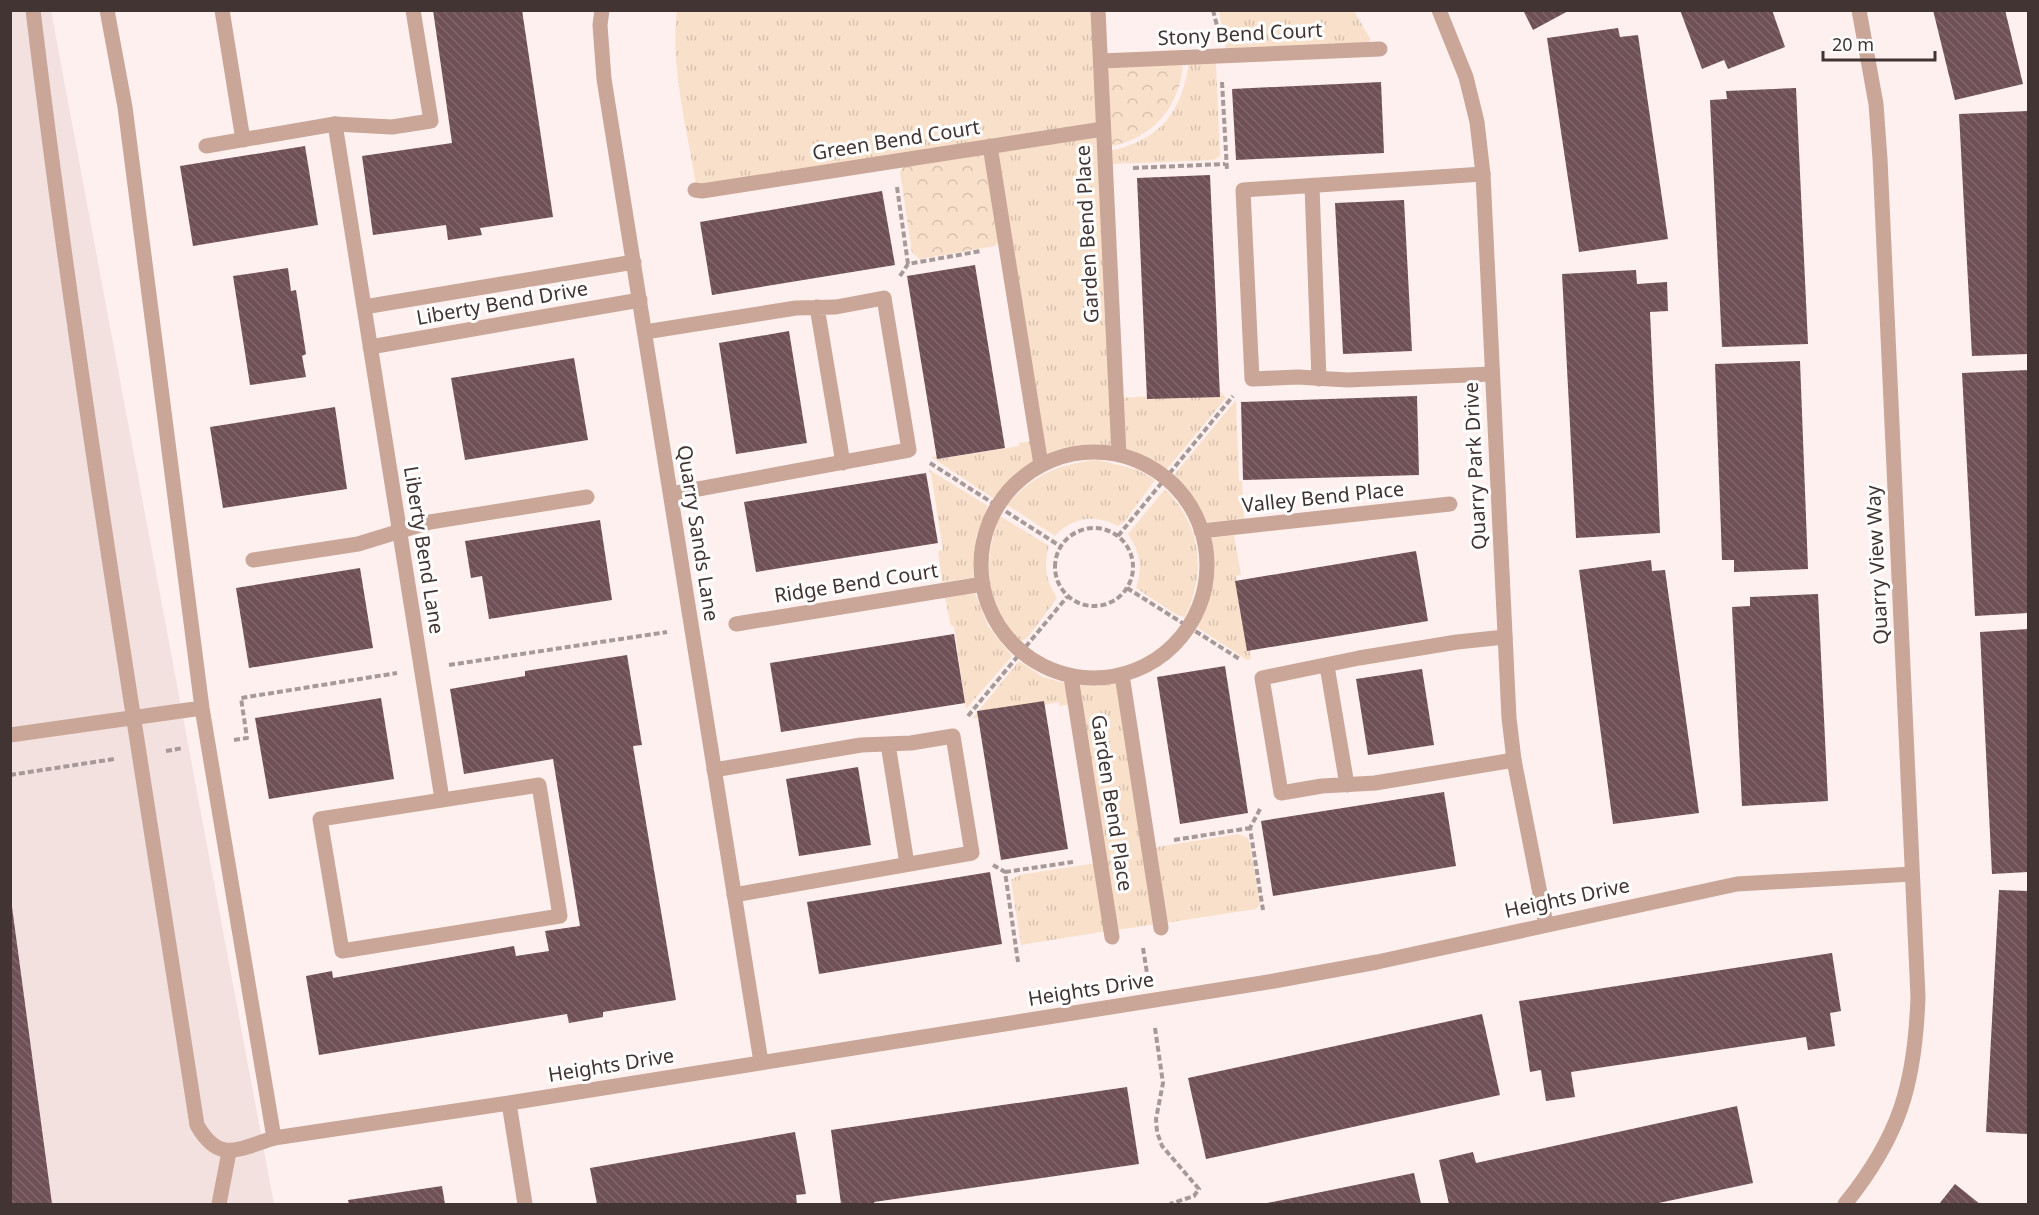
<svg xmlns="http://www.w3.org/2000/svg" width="2039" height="1215" font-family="'Noto Sans',sans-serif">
<defs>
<pattern id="grass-tufts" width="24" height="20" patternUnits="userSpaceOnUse" patternTransform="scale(1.5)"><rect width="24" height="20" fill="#f9e0cb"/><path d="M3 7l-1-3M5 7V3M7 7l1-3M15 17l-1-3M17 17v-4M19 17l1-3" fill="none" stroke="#d7c1af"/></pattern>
<pattern id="park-crowns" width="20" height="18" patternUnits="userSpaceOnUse" patternTransform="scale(1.5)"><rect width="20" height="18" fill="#f9e0cb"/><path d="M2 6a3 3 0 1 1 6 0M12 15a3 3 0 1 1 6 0" fill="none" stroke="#d7c1af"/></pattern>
<pattern id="building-back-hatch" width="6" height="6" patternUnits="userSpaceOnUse" patternTransform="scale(1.5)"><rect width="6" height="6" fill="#6f5056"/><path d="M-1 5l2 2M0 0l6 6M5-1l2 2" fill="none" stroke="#80676c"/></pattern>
</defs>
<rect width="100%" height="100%" fill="#fef0ef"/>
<!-- built -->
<path fill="#f2e1df" d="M10 11H51L274 1204H11Z"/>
<!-- grass -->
<path fill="url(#grass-tufts)" d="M677 11H1094L1099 121 1091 126 704 187 696 184C687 128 670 67 677 11Z
M1219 11H1354L1371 40 1365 45 1226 50Z
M1189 61 1216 62 1220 156 1214 160 1112 164 1109 151C1160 141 1183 111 1189 61Z
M1091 135 1100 137 1114 446H1078L1044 455 997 156 999 149Z
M1221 392 1226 398 1167 469 1145 456 1123 448 1121 398Z
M1236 400 1239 481H1242L1244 519 1207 522 1193 497 1174 475Z
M1033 441 1035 460 1014 474 993 498 931 457 938 456V459L1019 446V443Z
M1099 460 1138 470 1155 480 1125 521 1118 526C1094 514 1073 517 1055 536L1007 505C1033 475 1060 463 1099 460Z
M928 469 988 506 976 536 973 578 942 582 938 551 943 550 931 474Z
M1165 489C1201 525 1207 571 1185 617L1177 615 1136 588C1143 567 1140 552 1128 534Z
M1000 516 1049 546C1043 567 1046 580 1057 598L1028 637 1020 642C986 601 981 566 1000 516Z
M1234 535 1241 575 1236 576 1251 659 1247 660 1198 628C1212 597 1216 571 1211 538Z
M975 593 988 626 1012 656 966 709 954 626H951L945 598Z
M1019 661 1043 677 1068 684 1072 704 1059 706V702L972 719Z
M1119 683 1157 924 1116 930 1078 685Z
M1238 834 1248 838 1250 844 1260 904 1256 909 1165 923 1155 851 1157 847Z
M1090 864H1095L1107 931 1021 945 1011 880 1019 875Z"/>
<!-- park -->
<path fill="url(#park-crowns)" d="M1183 61C1181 107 1153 138 1109 147L1106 72 1112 65Z
M980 153 988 158 1001 239 995 246 920 259 912 253 900 172 905 165Z"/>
<!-- building -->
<path fill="url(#building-back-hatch)" d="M433 10H522L553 217 480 228 482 235 448 240 446 225 373 235 362 156 452 143Z
M1523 10H1570L1533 30Z
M1680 10H1772L1785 47 1728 69 1724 60 1702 69Z
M1933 10H2005L2023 84 1955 100Z
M1618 28 1620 37 1638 35 1668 239 1579 252 1547 38Z
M1381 82 1384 153 1236 160 1232 89Z
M1796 88 1808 344 1722 347 1710 100 1727 99 1726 91Z
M2028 111V354L1972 356 1959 114Z
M305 146 318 225 193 246 180 166Z
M1210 175 1220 397 1147 399 1137 178Z
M882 191 895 265 712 295 700 222Z
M1404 200 1412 351 1343 354 1335 203Z
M975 265 1005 448 937 459 907 276Z
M288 268 291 291 296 290 306 354 302 356 306 377 250 385 233 276Z
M1636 270 1637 284 1667 282 1668 311 1650 312 1660 533 1576 538 1562 274Z
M789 331 807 443 736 454 719 343Z
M574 358 588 440 465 460 451 378Z
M1800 361 1808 569 1734 572V560H1722L1715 364Z
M2028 370V613L1975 616 1962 373Z
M1417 396 1419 475 1243 480 1241 402Z
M335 407 347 489 223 508 210 427Z
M926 473 938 543 756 572 744 502Z
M600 520 612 600 489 619 482 576 471 578 465 541Z
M1416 551 1428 621 1247 651 1235 581Z
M1651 560 1652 571 1665 570 1699 813 1613 824 1579 570Z
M360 568 373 648 249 668 236 588Z
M1818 594 1828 801 1742 806 1732 607 1750 606V597Z
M2028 629V872L1992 874 1980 632Z
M954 634 965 703 781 732 770 663Z
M627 655 642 745 633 746 676 1000 603 1012V1017L569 1023 567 1014 319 1055 306 976 332 971 333 978 514 946 516 956 549 951 545 931 580 926 553 759 464 774 450 689 525 676V671Z
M1225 666 1248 813 1180 824 1157 677Z
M1422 669 1434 745 1368 755 1356 679Z
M381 698 394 779 269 799 255 718Z
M1044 701 1068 849 1001 860 977 711Z
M858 767 871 845 799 856 786 779Z
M1444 792 1456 866 1273 896 1261 821Z
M990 872 1002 944 819 974 807 902Z
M1999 890 2028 891V1134L1986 1132Z
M10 907H12L52 1204H10Z
M1832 953 1841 1011 1830 1013 1835 1046 1808 1050 1806 1037 1571 1072 1575 1097 1546 1101 1541 1070 1530 1072 1519 1001Z
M1482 1014 1500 1095 1206 1159 1188 1078Z
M1127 1087 1139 1164 874 1202 875 1204H841L831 1130Z
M1737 1106 1753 1183 1654 1204H1449L1439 1160 1473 1152 1476 1163Z
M795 1132 806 1194 796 1195 797 1204H597L590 1168Z
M1414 1173 1421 1204H1267V1203Z
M1955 1184 1980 1204H1939Z
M442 1186 445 1204H349L348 1200Z"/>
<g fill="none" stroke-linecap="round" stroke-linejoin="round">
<!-- path -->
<path stroke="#a79998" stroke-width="4" stroke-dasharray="6 3" stroke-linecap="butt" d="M1213 10 1218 30
M1222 82 1227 170
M1133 168 1225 164
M897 187 908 264
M900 276 908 264 981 251
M930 463 1060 546
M1055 567a39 39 0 1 1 78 0a39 39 0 1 1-78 0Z
M1118 536 1233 396
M1127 588 1241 660
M449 665 667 632
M968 716 1067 597
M234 740 247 738 241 698 397 673
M166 751 183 748
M10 775 114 759
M1260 809 1250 828 1263 910
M1174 840 1250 828
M993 865 1005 872 1018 962
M1005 872 1073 862
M1143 948 1147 973
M1155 1028 1163 1083 1156 1119 1157 1132 1162 1146 1199 1189 1194 1196 1170 1204"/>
<!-- lane -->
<path stroke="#c9a697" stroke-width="15" d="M33 10C78 383 140 754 197 1125 219 1164 238 1149 274 1138L202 708 125 107 107 10
M222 10 243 140
M206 146 335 124 392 127 431 121 413 10
M1483 174 1243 190 1252 379 1298 377 1347 380 1492 374
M1312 186 1319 379
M817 307 843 463
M645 332 796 308 836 307 884 298 909 450 671 494
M253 560 358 544 430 522 587 497
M1505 637 1457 642 1359 658 1262 678 1281 793 1322 786 1375 783 1514 760
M1327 666 1347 785
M10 735 202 708
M888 744 907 864
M714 770 861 745 911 743 953 736 972 853 734 895
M539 785 560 916 342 951 320 819Z
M219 1204 229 1152"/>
<!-- street -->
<path stroke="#c9a697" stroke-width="15" d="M602 10 600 25 604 79 761 1062
M1098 10 1119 455
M1439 10 1466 77 1477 122 1483 174 1509 718 1514 760 1546 924
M1101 61 1380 49
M335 124 442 799
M990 146 1041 465
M695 190 702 191 1103 129
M364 307 634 262
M370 347 640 300
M981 565a113 113 0 1 1 226 0a113 113 0 1 1-226 0Z
M1201 531 1450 504
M736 624 983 584
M1122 675 1161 928
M1071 677 1112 937
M509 1103 525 1204
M274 1138 509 1103 1274 981 1377 962 1737 884 1912 874
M1845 1204C1900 1136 1915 1084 1918 997L1880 159 1876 104 1859 10"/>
</g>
<g text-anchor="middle" stroke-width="6" stroke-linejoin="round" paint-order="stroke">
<!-- street labels -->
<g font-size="20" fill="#413433" stroke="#fff">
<text transform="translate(1240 34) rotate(-3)" y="7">Stony Bend Court</text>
<text transform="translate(896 140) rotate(-9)" y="7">Green Bend Court</text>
<text transform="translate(1087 234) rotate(-93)" y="7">Garden Bend Place</text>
<text transform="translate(502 303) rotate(-10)" y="7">Liberty Bend Drive</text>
<text transform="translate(1475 466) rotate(-93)" y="7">Quarry Park Drive</text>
<text transform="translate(1323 497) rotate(-6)" y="7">Valley Bend Place</text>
<text transform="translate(698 533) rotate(81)" y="7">Quarry Sands Lane</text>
<text transform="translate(424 550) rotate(81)" y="7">Liberty Bend Lane</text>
<text transform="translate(1877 565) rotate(-93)" y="7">Quarry View Way</text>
<text transform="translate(856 583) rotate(-9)" y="7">Ridge Bend Court</text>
<text transform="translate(1112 803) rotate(81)" y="7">Garden Bend Place</text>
<text transform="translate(1567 898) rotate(-12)" y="7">Heights Drive</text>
<text transform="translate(1091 989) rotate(-9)" y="7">Heights Drive</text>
<text transform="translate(611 1065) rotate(-9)" y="7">Heights Drive</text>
</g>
</g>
<!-- border -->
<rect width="2039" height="1215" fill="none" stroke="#413433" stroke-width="24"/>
<!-- scale -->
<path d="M1823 51v9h112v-9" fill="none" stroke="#413433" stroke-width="3"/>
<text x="1832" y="51" font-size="18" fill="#413433" stroke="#ffffff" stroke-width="4.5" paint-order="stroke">20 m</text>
</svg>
